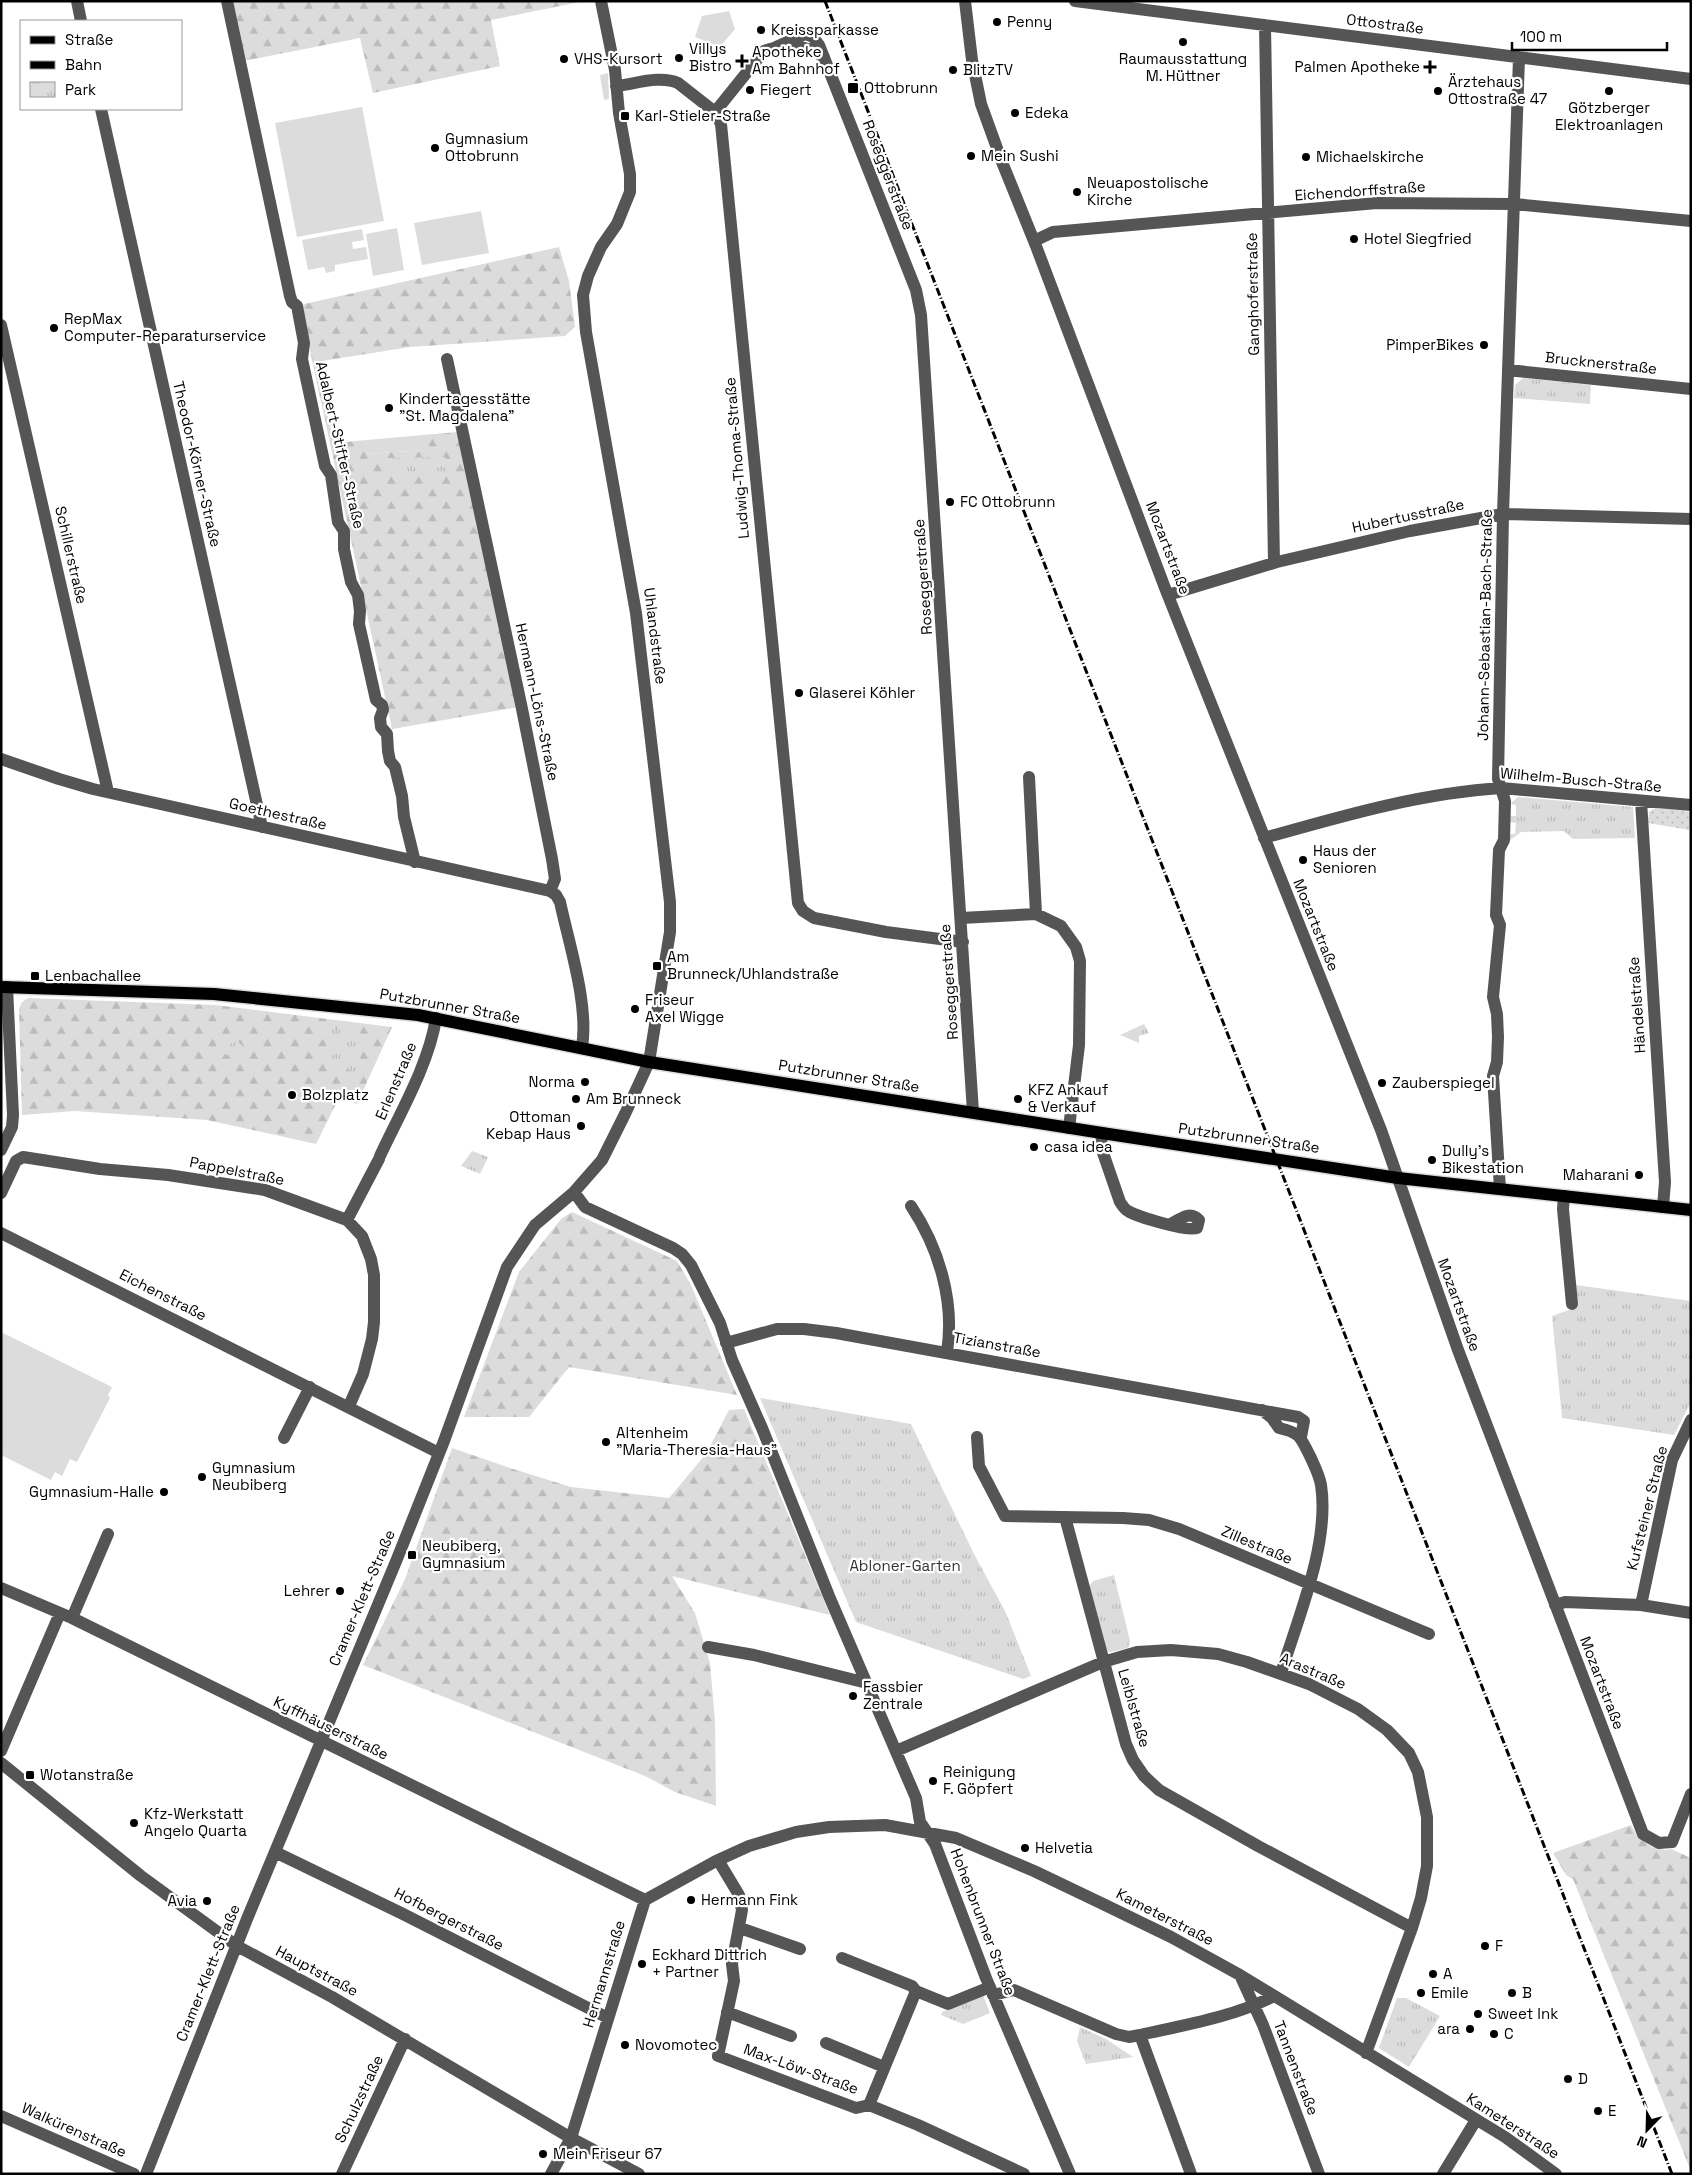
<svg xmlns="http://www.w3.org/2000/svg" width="1692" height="2175" font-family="'Space Grotesk',sans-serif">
<defs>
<pattern id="forest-firs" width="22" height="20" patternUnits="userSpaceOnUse" patternTransform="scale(1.25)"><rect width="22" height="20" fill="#dcdcdc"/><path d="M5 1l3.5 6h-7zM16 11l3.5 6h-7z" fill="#bbb"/></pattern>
<pattern id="park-tufts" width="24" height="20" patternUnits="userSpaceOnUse" patternTransform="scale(1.25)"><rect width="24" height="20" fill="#dcdcdc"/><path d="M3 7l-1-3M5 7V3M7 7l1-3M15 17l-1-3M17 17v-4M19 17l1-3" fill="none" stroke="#bbb"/></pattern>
<pattern id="garden-dots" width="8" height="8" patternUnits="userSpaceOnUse" patternTransform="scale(1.25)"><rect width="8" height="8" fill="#dcdcdc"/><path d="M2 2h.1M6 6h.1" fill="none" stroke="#bbb" stroke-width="1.8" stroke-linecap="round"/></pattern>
</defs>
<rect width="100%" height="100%" fill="#fff"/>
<!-- grass -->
<path fill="#dcdcdc" d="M729 11 735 29 720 47 695 37 702 16Z
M608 73 609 99 604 100 600 75Z
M362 107 384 221 297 237 275 123Z
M481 211 489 253 422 265 414 223Z
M397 228 404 270 373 276 366 234Z
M362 229 364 240 352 242 353 249 366 247 368 259 335 265V271L326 273 324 267 308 270 302 240Z
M422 435 424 450 368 454 367 440Z
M1 1332 112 1387 108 1395 110 1398 77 1462 70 1459 62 1476 55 1472 51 1480 1 1455Z"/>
<!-- forest -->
<path fill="url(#forest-firs)" d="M231 1H580V2L491 20 500 66 373 93 360 38 244 61Z
M559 247 569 281 575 327 565 336 410 347 316 362 334 443 367 440 369 454 423 450 422 435 458 432 519 707 392 729 300 305Z
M28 998 215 1005 392 1027 357 1104 340 1096 316 1144 207 1120 75 1111 22 1115 19 1009 22 1002Z
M572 1212 677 1261 691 1285 737 1395 569 1367 529 1417H464L519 1272 561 1219Z
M744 1409 830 1615 672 1576 695 1613 710 1663 715 1721 716 1806 675 1792 645 1776 363 1665 405 1579 452 1448 510 1468 571 1487 669 1498 706 1454 729 1410Z
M1631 1825 1637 1836 1652 1847 1665 1850 1671 1849 1691 1858V2171L1573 1879 1566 1875 1553 1853Z"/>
<!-- park -->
<path fill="url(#park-tufts)" d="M1523 378 1591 385 1590 404 1514 398 1515 385Z
M445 457V474L402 475 389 469 386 458Z
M1518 797 1633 807 1635 838 1573 839 1564 831 1521 832 1509 841V834H1515L1516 823 1509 822 1510 816H1516V805L1510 804Z
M1144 1024 1149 1033 1139 1036V1043L1120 1035Z
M332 1028 368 1035 355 1072 320 1063Z
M235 1038 245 1049 236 1050 234 1057 224 1054Z
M472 1151 488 1157 480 1174 461 1166Z
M1576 1285 1691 1301V1402L1674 1435 1562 1418 1552 1316 1577 1307Z
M760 1398 911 1424 974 1554 1005 1611 1031 1676 1023 1679 856 1622Z
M1114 1575 1130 1641 1128 1648 1111 1652 1106 1651 1089 1586 1093 1581Z
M983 1995 990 2013 963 2024 941 2015 942 2012Z
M1397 1998H1406L1440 2016 1409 2067 1379 2048Z
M1080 2027 1106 2039 1133 2057 1086 2064 1077 2041Z"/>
<!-- garden -->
<path fill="url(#garden-dots)" d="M1657 807 1691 812 1689 830 1648 823 1649 812Z"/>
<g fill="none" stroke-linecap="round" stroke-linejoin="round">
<!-- major casing -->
<g stroke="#dbdbdb" stroke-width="15">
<path id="major" d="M1 987 214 994 418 1015 649 1062 1102 1133 1398 1178 1691 1210"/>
</g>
<!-- minor -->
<path stroke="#555" stroke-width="12" d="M77 1 81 21
M227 1 290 296 292 302 297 306 304 343 302 359 325 466 331 475 338 522 344 531V549L351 582 358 595 360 611 359 624 376 700 382 705 383 710 380 718 381 727 387 734 388 751 390 761 395 767 402 796 404 817 415 862
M965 1 972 60 981 104 1002 162 1036 246 1165 588 1381 1130 1458 1350 1643 1834 1659 1843 1672 1842 1691 1794
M1075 1 1691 79
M1265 25 1274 563
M776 47 805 34 813 37 819 45 916 290 921 315 973 1112
M616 86C635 84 660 75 678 83L715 112 721 124 798 903 803 911 814 918 886 932 963 942
M101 109 262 827
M715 112 764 51C784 43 807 45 824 57
M1034 241 1053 232 1377 203 1514 204 1691 221
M1 325 108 792
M447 359 521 704 552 859 555 879 550 891
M1508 370 1691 389
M1168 595 1277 562 1410 531 1503 514 1691 519
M1 759 59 779 93 789 550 891 556 895 560 902C569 944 589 1005 582 1047
M1029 777 1036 914
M1641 801 1663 1151 1665 1182 1663 1207
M1264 838C1342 816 1420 793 1502 788L1691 805
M961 918 1036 914 1061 926 1076 947 1080 961 1079 1045 1069 1128
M1102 1133 1101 1147 1120 1202C1123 1206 1124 1209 1128 1211 1138 1217 1188 1232 1197 1228L1199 1220C1190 1210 1180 1219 1171 1224
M1 1150 12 1127 13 1115 7 987
M380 1156C400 1113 429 1064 436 1018
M1500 1189 1493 1076 1497 1062 1498 1037 1497 1014 1493 997 1500 925 1496 915 1499 850 1504 840 1505 801 1498 779 1503 514 1519 58
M574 1192 585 1207 673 1248 682 1254 691 1265 720 1323 732 1360 762 1428 829 1596 916 1798 920 1822 935 1844 986 1978 1070 2174
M1 1193 16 1161 23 1157 100 1169 168 1175 265 1190 347 1220 362 1236 371 1259 374 1275V1322L372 1339 363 1374 349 1406
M1564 1196 1563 1209 1572 1304
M911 1206C939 1248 955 1302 947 1352
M347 1220 379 1159
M1 1233 439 1453
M726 1343 777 1329H804L836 1333 1298 1417 1304 1421 1301 1437
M1262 1410 1272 1418 1279 1428C1301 1433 1300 1437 1310 1456 1314 1465 1319 1474 1321 1485 1330 1543 1298 1618 1281 1673
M977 1437 979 1466 1005 1516 1123 1518 1149 1520 1179 1529 1429 1634
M284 1438 310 1387
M1065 1517 1126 1744 1133 1760 1144 1776 1159 1790 1258 1846 1412 1928
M1 1588 72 1618 645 1900
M1555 1605 1565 1602 1641 1605 1691 1613
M1641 1605 1672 1460 1691 1420
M72 1618 108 1534
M708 1647 754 1655 867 1683
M1 1751 60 1613
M896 1751 1103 1662 1137 1652 1171 1650 1218 1654 1247 1662 1309 1684 1358 1709 1387 1730 1409 1753 1418 1772 1427 1817V1866L1421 1898 1412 1928 1366 2053
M1 1763 141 1876 237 1946 332 1997 571 2138 639 2174
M275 1852 401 1913 608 2018
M718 1860 739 1895 742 1910 732 1964 734 1981 718 2056 856 2108 869 2105 918 2125 1024 2174
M740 1928 800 1949
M842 1958 912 1986 916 1991 948 2004 990 1987
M1240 1975 1263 2025 1319 2174
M993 1995 1014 1990 1116 2034 1129 2037 1140 2035 1191 2174
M727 2012 791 2036
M1140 2035C1185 2025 1233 2017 1274 1996
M826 2043 884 2067
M869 2105 916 1991
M1 2116 134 2174
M146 2174 247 1919 397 1559 444 1441 507 1267 535 1225 574 1192 602 1160 625 1114 649 1062 670 932V902L636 613 586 332 583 295 588 276 601 247 617 224 630 192V174L619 113 615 70 601 1
M342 2174 405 2039
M551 2174 571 2138 645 1900 716 1861 749 1846 796 1832 829 1827 885 1825 956 1838 1034 1871 1103 1904 1171 1937 1240 1975 1505 2137 1556 2174
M1443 2174 1476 2120"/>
<!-- major -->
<use href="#major" stroke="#000" stroke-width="12"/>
<!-- rail -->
<path stroke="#000" stroke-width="3" stroke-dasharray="8 2.5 1 2.5" stroke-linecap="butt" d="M825 1 1672 2174"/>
</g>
<!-- markers -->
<g fill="#000" stroke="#fff" stroke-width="2">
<circle cx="997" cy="22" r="5"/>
<circle cx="761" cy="30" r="5"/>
<circle cx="1183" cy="42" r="5"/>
<circle cx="679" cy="58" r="5"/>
<circle cx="564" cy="59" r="5"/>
<path d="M739.5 53.5h5v5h5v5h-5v5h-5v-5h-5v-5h5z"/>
<path d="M1427.5 59.5h5v5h5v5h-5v5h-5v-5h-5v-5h5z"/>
<circle cx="953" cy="70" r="5"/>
<rect x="847" y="82" width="12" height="12" rx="2.5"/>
<circle cx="750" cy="90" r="5"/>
<circle cx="1438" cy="91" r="5"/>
<circle cx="1609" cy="91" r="5"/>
<circle cx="1015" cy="113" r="5"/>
<rect x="620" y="111" width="10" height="10" rx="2.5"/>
<circle cx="435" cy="148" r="5"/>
<circle cx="971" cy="156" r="5"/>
<circle cx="1306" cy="157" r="5"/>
<circle cx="1077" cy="192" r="5"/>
<circle cx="1354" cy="239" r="5"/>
<circle cx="54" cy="328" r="5"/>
<circle cx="1484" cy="345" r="5"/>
<circle cx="389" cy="408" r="5"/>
<circle cx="950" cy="502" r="5"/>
<circle cx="799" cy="693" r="5"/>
<circle cx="1303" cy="860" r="5"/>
<rect x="652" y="961" width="10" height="10" rx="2.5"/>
<rect x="30" y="971" width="10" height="10" rx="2.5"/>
<circle cx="635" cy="1009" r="5"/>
<circle cx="585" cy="1082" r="5"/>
<circle cx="1382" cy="1083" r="5"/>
<circle cx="292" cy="1095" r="5"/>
<circle cx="576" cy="1099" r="5"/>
<circle cx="1018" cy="1099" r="5"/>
<circle cx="581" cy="1126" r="5"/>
<circle cx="1034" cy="1147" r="5"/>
<circle cx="1432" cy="1160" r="5"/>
<circle cx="1639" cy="1175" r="5"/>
<circle cx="606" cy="1442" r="5"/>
<circle cx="202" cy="1477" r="5"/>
<circle cx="164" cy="1492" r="5"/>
<rect x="407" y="1550" width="10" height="10" rx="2.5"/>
<circle cx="340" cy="1591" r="5"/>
<circle cx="853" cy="1696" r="5"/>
<rect x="25" y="1770" width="10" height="10" rx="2.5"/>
<circle cx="933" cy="1781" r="5"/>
<circle cx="134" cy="1823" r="5"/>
<circle cx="1025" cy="1848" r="5"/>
<circle cx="691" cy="1900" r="5"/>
<circle cx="207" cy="1901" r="5"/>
<circle cx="1485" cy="1946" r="5"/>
<circle cx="642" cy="1964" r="5"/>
<circle cx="1433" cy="1974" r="5"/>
<circle cx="1421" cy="1993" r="5"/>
<circle cx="1512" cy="1993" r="5"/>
<circle cx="1478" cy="2014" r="5"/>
<circle cx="1470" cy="2029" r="5"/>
<circle cx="1494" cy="2034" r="5"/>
<circle cx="625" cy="2045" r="5"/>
<circle cx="1568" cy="2079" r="5"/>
<circle cx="1598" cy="2111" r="5"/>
<circle cx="543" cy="2154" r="5"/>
</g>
<g text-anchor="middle" stroke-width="4.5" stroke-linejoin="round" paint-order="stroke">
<!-- poi labels -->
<g font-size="15" fill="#000" stroke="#fff" text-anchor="start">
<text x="1007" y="27">Penny</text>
<text x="771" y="35">Kreissparkasse</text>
<text x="689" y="54">Villys<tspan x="689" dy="17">Bistro</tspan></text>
<text x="752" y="57">Apotheke<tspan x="752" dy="17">Am Bahnhof</tspan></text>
<text x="574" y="64">VHS-Kursort</text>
<text x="1183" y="64" text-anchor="middle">Raumausstattung<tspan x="1183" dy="17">M. Hüttner</tspan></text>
<text x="1420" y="72" text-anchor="end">Palmen Apotheke</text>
<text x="963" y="75">BlitzTV</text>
<text x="1448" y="87">Ärztehaus<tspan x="1448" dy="17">Ottostraße 47</tspan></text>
<text x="864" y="93">Ottobrunn</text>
<text x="760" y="95">Fiegert</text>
<text x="1609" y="113" text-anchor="middle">Götzberger<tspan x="1609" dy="17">Elektroanlagen</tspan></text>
<text x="1025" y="118">Edeka</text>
<text x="635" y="121">Karl-Stieler-Straße</text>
<text x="445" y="144">Gymnasium<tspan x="445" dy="17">Ottobrunn</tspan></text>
<text x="981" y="161">Mein Sushi</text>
<text x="1316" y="162">Michaelskirche</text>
<text x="1087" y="188">Neuapostolische<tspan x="1087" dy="17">Kirche</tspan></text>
<text x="1364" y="244">Hotel Siegfried</text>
<text x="64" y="324">RepMax<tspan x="64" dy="17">Computer-Reparaturservice</tspan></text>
<text x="1474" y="350" text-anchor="end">PimperBikes</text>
<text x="399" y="404">Kindertagesstätte<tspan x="399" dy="17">"St. Magdalena"</tspan></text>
<text x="960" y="507">FC Ottobrunn</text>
<text x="809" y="698">Glaserei Köhler</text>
<text x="1313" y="856">Haus der<tspan x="1313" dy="17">Senioren</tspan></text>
<text x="667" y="962">Am<tspan x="667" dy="17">Brunneck/Uhlandstraße</tspan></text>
<text x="45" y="981">Lenbachallee</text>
<text x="645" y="1005">Friseur<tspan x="645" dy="17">Axel Wigge</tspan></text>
<text x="575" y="1087" text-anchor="end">Norma</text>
<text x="1392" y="1088">Zauberspiegel</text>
<text x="1028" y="1095">KFZ Ankauf<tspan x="1028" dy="17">&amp; Verkauf</tspan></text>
<text x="302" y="1100">Bolzplatz</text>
<text x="586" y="1104">Am Brunneck</text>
<text x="571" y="1122" text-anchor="end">Ottoman<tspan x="571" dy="17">Kebap Haus</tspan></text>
<text x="1044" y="1152">casa idea</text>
<text x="1442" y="1156">Dully's<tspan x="1442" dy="17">Bikestation</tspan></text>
<text x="1629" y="1180" text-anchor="end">Maharani</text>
<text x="616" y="1438">Altenheim<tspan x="616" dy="17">"Maria-Theresia-Haus"</tspan></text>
<text x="212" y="1473">Gymnasium<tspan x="212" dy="17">Neubiberg</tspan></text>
<text x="154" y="1497" text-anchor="end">Gymnasium-Halle</text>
<text x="422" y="1551">Neubiberg,<tspan x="422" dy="17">Gymnasium</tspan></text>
<text x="330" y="1596" text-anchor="end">Lehrer</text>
<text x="863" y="1692">Fassbier<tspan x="863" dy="17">Zentrale</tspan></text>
<text x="943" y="1777">Reinigung<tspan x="943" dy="17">F. Göpfert</tspan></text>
<text x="40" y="1780">Wotanstraße</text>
<text x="144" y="1819">Kfz-Werkstatt<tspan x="144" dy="17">Angelo Quarta</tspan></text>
<text x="1035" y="1853">Helvetia</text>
<text x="701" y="1905">Hermann Fink</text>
<text x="197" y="1906" text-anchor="end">Avia</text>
<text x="1495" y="1951">F</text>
<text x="652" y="1960">Eckhard Dittrich<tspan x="652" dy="17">+ Partner</tspan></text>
<text x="1443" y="1979">A</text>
<text x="1431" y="1998">Emile</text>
<text x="1522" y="1998">B</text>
<text x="1488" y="2019">Sweet Ink</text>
<text x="1460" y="2034" text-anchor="end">ara</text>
<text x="1504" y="2039">C</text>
<text x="635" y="2050">Novomotec</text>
<text x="1578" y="2084">D</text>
<text x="1608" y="2116">E</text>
<text x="553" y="2159">Mein Friseur 67</text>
</g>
<!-- street labels -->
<g font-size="15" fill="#000" stroke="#fff">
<text transform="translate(1385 24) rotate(7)" y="5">Ottostraße</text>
<text transform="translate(888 175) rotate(69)" y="5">Roseggerstraße</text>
<text transform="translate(1360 191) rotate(-4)" y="5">Eichendorffstraße</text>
<text transform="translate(1253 294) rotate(-91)" y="5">Ganghoferstraße</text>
<text transform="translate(1601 363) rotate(6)" y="5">Brucknerstraße</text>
<text transform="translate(340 445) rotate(77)" y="5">Adalbert-Stifter-Straße</text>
<text transform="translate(737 458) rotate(-95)" y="5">Ludwig-Thoma-Straße</text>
<text transform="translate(197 464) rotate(77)" y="5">Theodor-Körner-Straße</text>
<text transform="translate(1408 516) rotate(-12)" y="5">Hubertusstraße</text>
<text transform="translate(1168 548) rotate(69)" y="5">Mozartstraße</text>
<text transform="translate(71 555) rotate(77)" y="5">Schillerstraße</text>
<text transform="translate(923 577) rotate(-94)" y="5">Roseggerstraße</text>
<text transform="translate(1485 625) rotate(-89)" y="5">Johann-Sebastian-Bach-Straße</text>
<text transform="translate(655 636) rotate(83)" y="5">Uhlandstraße</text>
<text transform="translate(537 702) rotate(78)" y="5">Hermann-Löns-Straße</text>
<text transform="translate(1581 780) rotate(5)" y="5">Wilhelm-Busch-Straße</text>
<text transform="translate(278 814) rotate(13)" y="5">Goethestraße</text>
<text transform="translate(1316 925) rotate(68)" y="5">Mozartstraße</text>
<text transform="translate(949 982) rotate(-94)" y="5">Roseggerstraße</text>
<text transform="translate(1637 1005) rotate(-94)" y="5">Händelstraße</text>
<text transform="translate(450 1006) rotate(10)" y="5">Putzbrunner Straße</text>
<text transform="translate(849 1076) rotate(9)" y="5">Putzbrunner Straße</text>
<text transform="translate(396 1081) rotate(-67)" y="5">Erlenstraße</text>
<text transform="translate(1249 1138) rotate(8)" y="5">Putzbrunner Straße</text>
<text transform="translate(237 1171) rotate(11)" y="5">Pappelstraße</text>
<text transform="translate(163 1295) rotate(27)" y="5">Eichenstraße</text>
<text transform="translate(1459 1305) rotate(70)" y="5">Mozartstraße</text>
<text transform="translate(997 1345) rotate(10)" y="5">Tizianstraße</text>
<text transform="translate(1647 1508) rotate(-76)" y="5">Kufsteiner Straße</text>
<text transform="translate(1257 1545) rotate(23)" y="5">Zillestraße</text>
<text transform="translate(362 1598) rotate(-67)" y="5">Cramer-Klett-Straße</text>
<text transform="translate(1313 1671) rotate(23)" y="5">Arastraße</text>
<text transform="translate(1602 1683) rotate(69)" y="5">Mozartstraße</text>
<text transform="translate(1134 1708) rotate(74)" y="5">Leiblstraße</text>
<text transform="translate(331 1728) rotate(26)" y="5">Kyffhäuserstraße</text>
<text transform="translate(1165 1917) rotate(27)" y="5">Kameterstraße</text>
<text transform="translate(449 1919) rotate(27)" y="5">Hofbergerstraße</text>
<text transform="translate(983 1922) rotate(69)" y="5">Hohenbrunner Straße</text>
<text transform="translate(317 1971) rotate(28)" y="5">Hauptstraße</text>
<text transform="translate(208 1973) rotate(-68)" y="5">Cramer-Klett-Straße</text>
<text transform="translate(604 1974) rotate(-73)" y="5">Hermannstraße</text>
<text transform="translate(1296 2068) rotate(69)" y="5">Tannenstraße</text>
<text transform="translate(801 2069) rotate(20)" y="5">Max-Löw-Straße</text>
<text transform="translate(359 2099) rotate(-65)" y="5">Schulzstraße</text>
<text transform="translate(1513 2126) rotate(33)" y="5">Kameterstraße</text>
<text transform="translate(74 2130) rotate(24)" y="5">Walkürenstraße</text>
</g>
<!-- park labels -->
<g font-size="15" fill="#333" stroke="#fff">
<text x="905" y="1571">Abloner-Garten</text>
</g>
</g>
<!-- border -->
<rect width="1692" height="2175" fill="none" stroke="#000000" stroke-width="5"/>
<!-- legend -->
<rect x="20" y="20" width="162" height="90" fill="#ffffff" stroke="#999999"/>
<rect x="30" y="36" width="25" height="8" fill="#000000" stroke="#999999"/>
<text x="65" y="45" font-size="15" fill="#000000">Straße</text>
<rect x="30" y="61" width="25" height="8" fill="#000000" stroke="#999999"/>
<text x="65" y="70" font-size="15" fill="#000000">Bahn</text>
<rect x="30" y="82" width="25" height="15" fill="url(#park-tufts)" stroke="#999999"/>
<text x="65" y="95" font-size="15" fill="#000000">Park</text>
<!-- north arrow -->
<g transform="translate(1647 2130) rotate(203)" stroke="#ffffff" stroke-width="4" paint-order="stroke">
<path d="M0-4L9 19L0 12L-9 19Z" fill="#000000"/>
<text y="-8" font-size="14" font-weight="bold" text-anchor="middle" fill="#000000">N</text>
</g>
<!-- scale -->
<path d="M1512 42v8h155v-8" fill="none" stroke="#000000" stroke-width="2.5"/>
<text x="1520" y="42" font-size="15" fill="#000000" stroke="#ffffff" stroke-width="4" paint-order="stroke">100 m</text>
</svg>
